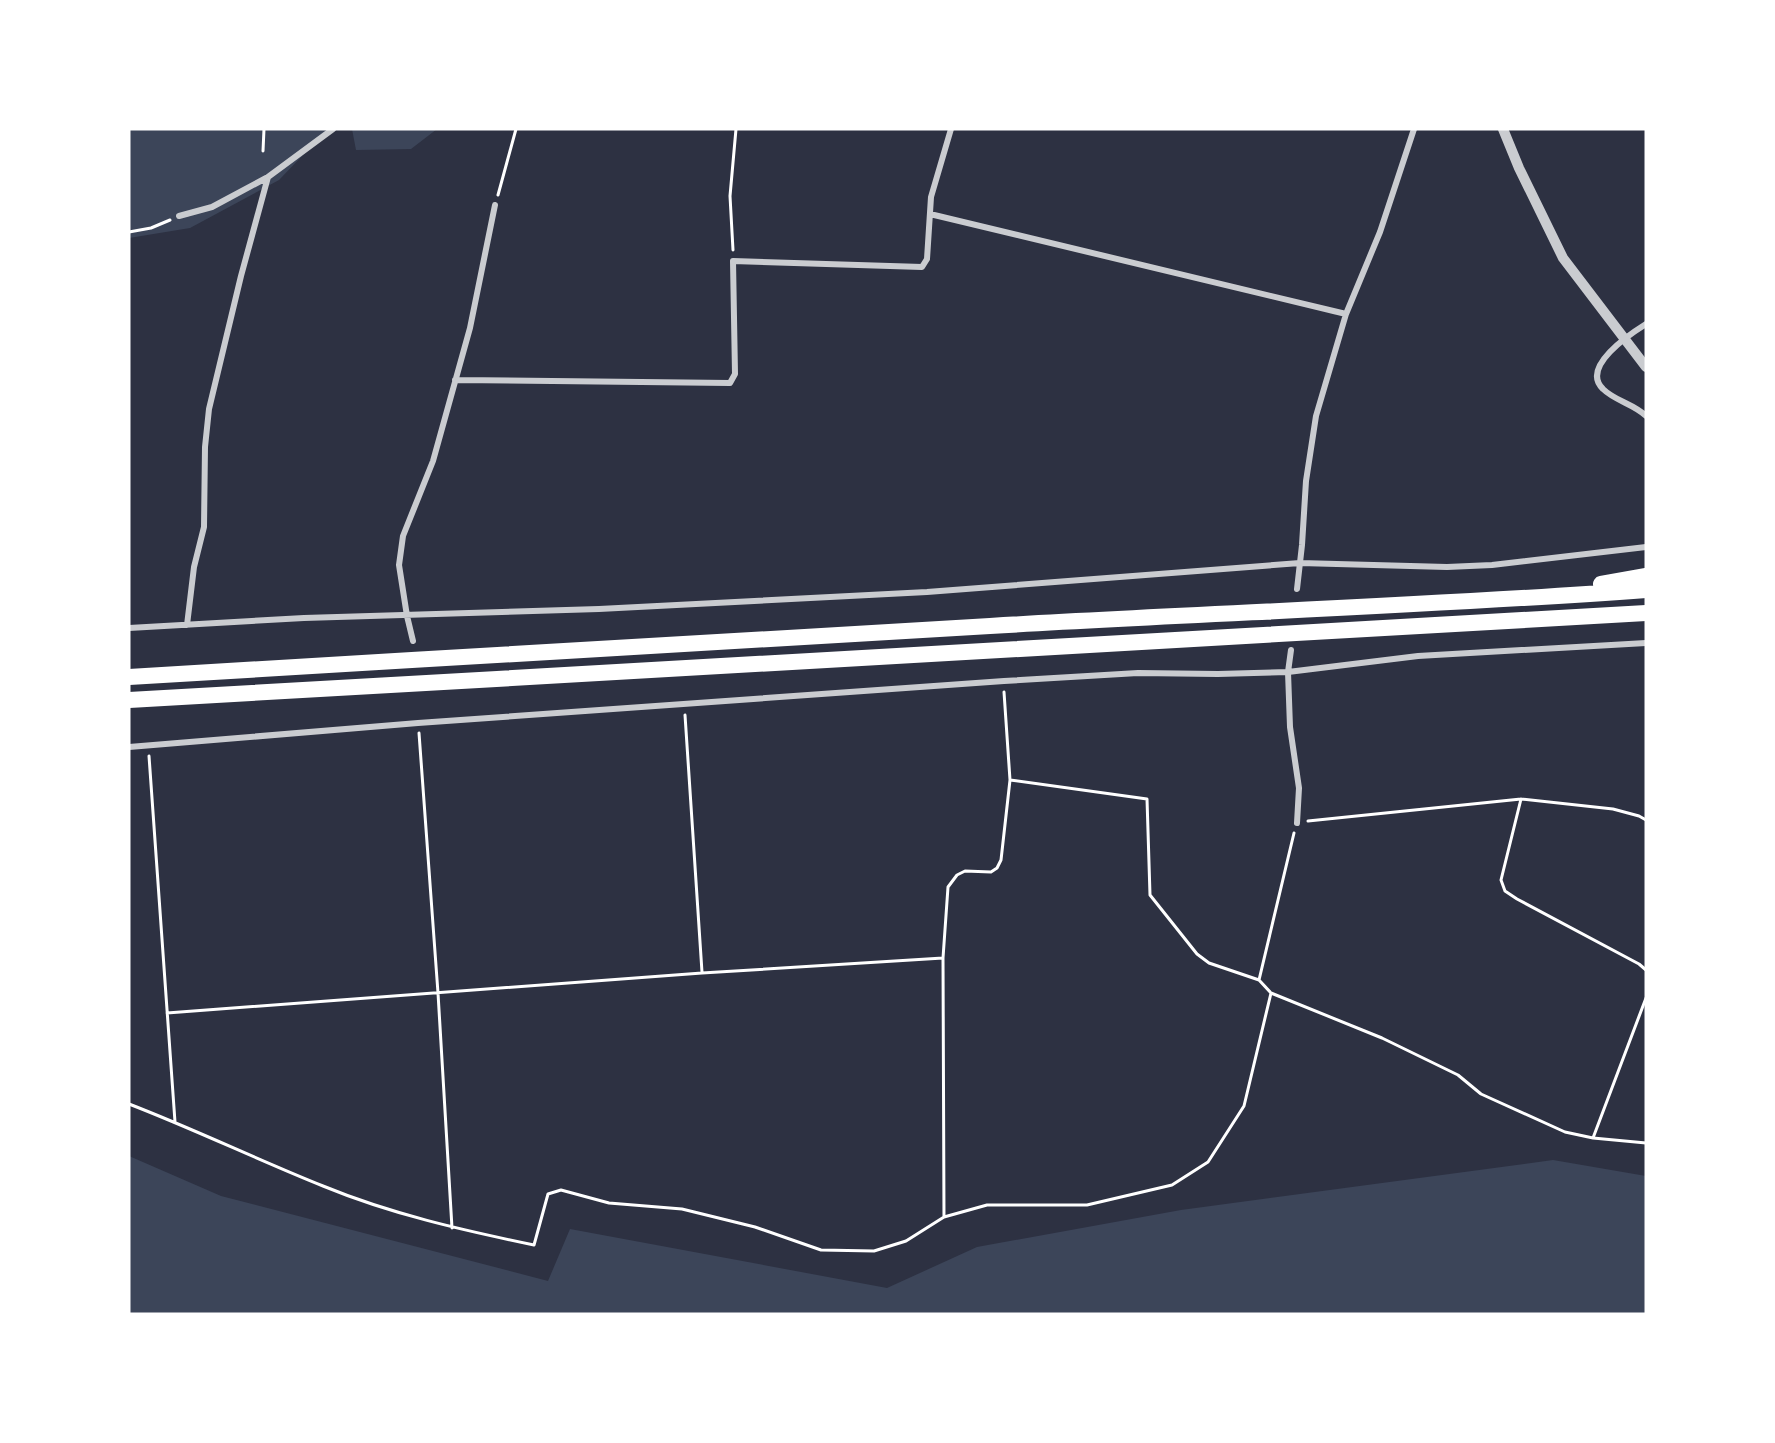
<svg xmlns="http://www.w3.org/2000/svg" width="1775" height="1443" font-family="'IBM Plex Sans',sans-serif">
<rect width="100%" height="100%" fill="#2d3142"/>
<!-- green -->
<path fill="#3c4559" d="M129 129H328L279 180 190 228 129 238Z
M352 129H437L411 149 356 150Z
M129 1156 221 1196 548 1281 570 1229 887 1288 977 1247 1181 1210 1553 1160 1646 1176V1314H129Z"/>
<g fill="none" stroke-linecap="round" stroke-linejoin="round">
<!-- path -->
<path stroke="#fff" stroke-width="3" d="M263 151 264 129
M498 195 516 129
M129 232 151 228 170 220
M733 250 730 196 736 129
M685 715 702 972
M419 733 438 993 452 1228
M149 756 175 1122
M1010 780 1147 799 1150 895 1197 954 1209 963 1259 980 1271 993 1382 1038 1458 1075 1481 1094 1565 1132 1593 1138 1646 1143
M1521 799 1501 880 1505 891 1517 899 1639 964 1646 970
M1308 821 1521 799 1613 809 1639 816 1646 820
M1259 980 1294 833
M167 1013 702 973 943 958
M129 1104C194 1129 258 1160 323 1186 391 1214 462 1230 534 1245L548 1194 561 1190 609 1203 682 1209 755 1227 821 1250 874 1251 906 1241 944 1217 987 1205H1087L1172 1185 1208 1162 1244 1106 1271 993
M1593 1138 1646 998
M944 1217 943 958 948 887 957 875 965 871 991 872 997 868 1001 860 1010 780 1004 692"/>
<!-- minor -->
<path stroke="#caccd0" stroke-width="6" d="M930 214 1346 314
M179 216 212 207 268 177 333 129
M1646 324C1630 334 1580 367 1603 389 1615 401 1634 404 1646 416
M455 380 730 383 735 374 733 261 922 267 927 259 931 197 951 129
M1297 589 1302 545 1306 481 1316 416 1346 314 1380 232 1414 129
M187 625 194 567 204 527 205 447 209 409 241 276 268 177
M129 628 304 618 599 609 927 592 1300 563 1447 567 1492 565 1646 547
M413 641 407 616 399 565 403 536 433 461 470 328 495 205
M1291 650 1288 672 1290 727 1299 788 1297 823
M129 747 418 723 1004 681 1138 673 1218 674 1288 672 1418 656 1646 643"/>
<!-- tertiary -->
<path stroke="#caccd0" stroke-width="10" d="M1503 129 1519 168 1563 258 1646 367"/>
<!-- motorway -->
<path stroke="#fff" stroke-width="16" d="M1601 584 1646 576
M129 677C416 660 703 642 990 626 1209 613 1428 606 1646 590
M129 700 1646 613"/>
</g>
<!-- border -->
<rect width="1775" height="1443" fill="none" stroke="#ffffff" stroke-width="261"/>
</svg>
